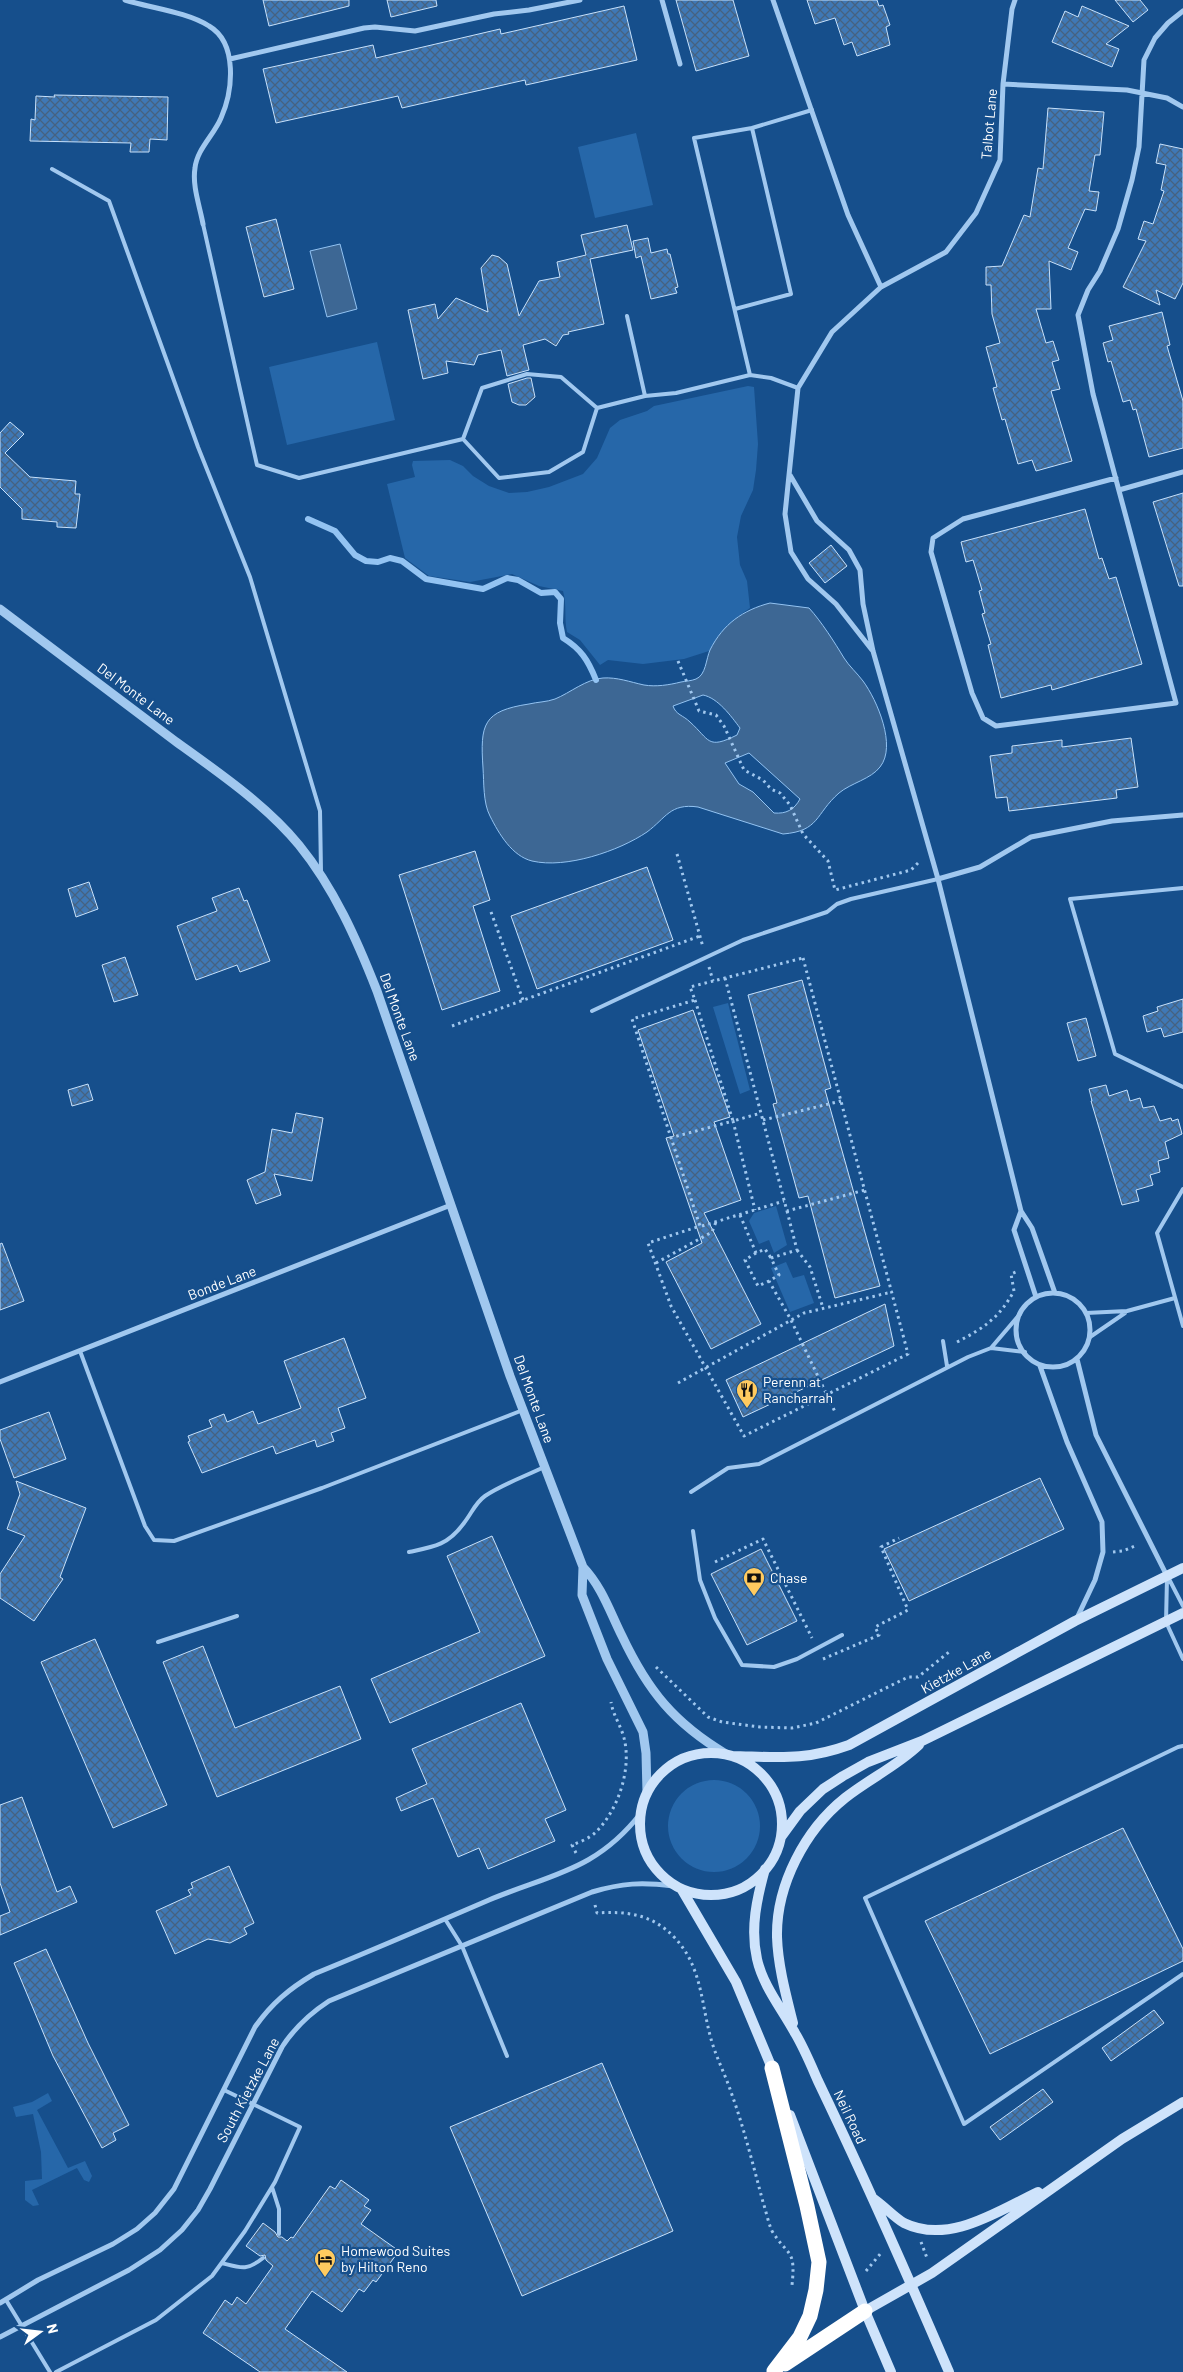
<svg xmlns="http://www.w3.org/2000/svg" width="1183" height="2372" font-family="Barlow,sans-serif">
<defs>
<pattern id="building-cross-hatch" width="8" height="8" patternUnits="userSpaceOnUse" patternTransform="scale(1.25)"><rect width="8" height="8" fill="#3f78b5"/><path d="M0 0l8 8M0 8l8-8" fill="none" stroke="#466280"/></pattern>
</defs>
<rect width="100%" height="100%" fill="#164f8c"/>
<!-- green -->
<path fill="#2667a9" d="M636 133 653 205 595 218 578 147Z
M377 342 395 420 287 445 269 367Z
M748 386 754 387 758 444 756 470 753 490 741 516 737 537 740 565 747 581 750 608C732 620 720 632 709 651L684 659 643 664 608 660 600 665 580 640 567 632C564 617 567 605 563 591L539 586 512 574 470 582 429 576 405 558 387 484 415 477 412 465 413 461 450 460 463 466 473 476 489 486 509 493 527 492 549 487 583 474 597 458 610 428 620 420 647 411 654 406Z
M728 1003 750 1090 740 1094 713 1007Z
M776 1206 787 1245 774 1253 769 1240 759 1244 749 1221 754 1213Z
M786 1262 793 1278 804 1275 814 1303 790 1312 771 1268Z
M668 1826a46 46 0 1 1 92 0a46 46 0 1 1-92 0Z
M48 2093 52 2101 37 2110 68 2168 85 2161 92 2176 89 2182 84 2180 77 2168 32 2190 39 2205 33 2206 25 2200V2181L42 2179 41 2152 33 2114 16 2117 13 2107 32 2102Z"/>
<!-- water -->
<path fill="#3d6794" stroke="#93c3f2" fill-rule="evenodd" d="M340 244 357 309 327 317 310 251Z
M770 603 809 608C821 621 835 643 844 658 849 666 857 673 863 681 877 700 897 746 880 767 871 779 851 783 839 793 815 814 820 831 783 834L698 807C670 803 666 818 647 832 619 851 566 869 532 861 512 856 499 834 490 816 483 803 484 782 483 768 480 724 483 711 529 704 537 702 547 702 555 699 570 693 586 679 603 678 617 677 630 682 644 685 656 687 669 685 681 682 686 681 691 681 696 679 706 675 706 659 710 650 723 624 743 610 770 603ZM703 695C718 698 731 716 740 728L737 735C707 750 710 740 690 722 683 715 676 715 673 706ZM749 753 800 799C794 810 786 814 774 813L753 792 739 784 725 763Z"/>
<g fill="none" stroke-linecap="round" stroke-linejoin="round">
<!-- stream -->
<path stroke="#93c3f2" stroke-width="6" d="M308 519 335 531 355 555 366 561 378 562 390 558 402 561 426 579 483 589 507 578 518 580 541 593 555 592 561 599 560 623 563 638C581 649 588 660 596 680"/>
</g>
<!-- building -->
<path fill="url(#building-cross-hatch)" stroke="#c7e1fb" d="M263 0H349V6L269 26Z
M387 0H436L437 6 391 17Z
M676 0H733L749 56 696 71Z
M807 0H877L879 6 883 5 890 25 886 27 890 45 857 56 852 42 844 45 835 18 815 24Z
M1115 0H1140L1148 10 1133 22Z
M624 6 637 60 526 85 525 80 402 108 398 96 276 123 263 69 373 45 376 58 500 29 501 34Z
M1082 6 1129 26 1106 44 1119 49 1112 67 1052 42 1065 11 1078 17Z
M54 95 168 97 167 140 150 139 149 152H130L131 143 30 141 31 119 35 120 36 96 55 97Z
M1048 108 1104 112 1100 155H1095L1089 191 1099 192 1096 211 1085 209 1068 248 1078 252 1071 270 1049 261 1051 309H1036L1046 343 1053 341 1059 360 1052 362 1060 389 1051 391 1072 461 1036 471 1032 460 1018 464 1005 419 1002 420 993 388 997 387 986 347 1000 343 992 314 991 285H986V267L1002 266 1024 215 1030 217 1038 168 1043 169Z
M1160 144 1183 149V283L1175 299 1156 290 1160 305 1123 287 1146 241 1138 239 1144 221 1153 224 1164 191 1161 190 1166 165 1156 163Z
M276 219 294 289 264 297 246 227Z
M627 225 633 250 590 259 604 324 568 332 569 334 563 335 556 346 545 339 523 345 529 370 507 376 501 350 478 355 474 365 446 361 448 373 423 379 408 310 435 304 438 319 456 298 488 312 481 268 492 255 499 257 507 264 519 316 539 281 560 277 557 262 586 255 581 235Z
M648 238 651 253 667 249 668 254H670L678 287 675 288 677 293 651 299 641 256 636 258 633 241Z
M1162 312 1170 345 1167 346 1183 401V448L1149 457 1136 409 1133 410 1130 400 1123 402 1111 361 1108 362 1103 343 1113 340 1109 326Z
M527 378H531L535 397 526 405H519L512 402 508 384Z
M10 422 24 434 5 453 30 477 76 481 75 494H80L76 528 57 527V522L22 519V509L0 487V433Z
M1183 493V586H1179L1153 502Z
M1085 509 1099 559 1102 558 1109 579 1116 577 1142 664 1052 690 1051 685 1001 698 988 645 991 644 982 614 985 613 979 591 982 590 973 560 966 562 961 542Z
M831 545 847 566 825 583 809 563Z
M1131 738 1138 787 1116 790 1117 798 1009 811 1007 797 996 798 990 756 1012 753V746L1062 740V747Z
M475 851 490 900 473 906 500 991 442 1010 399 875Z
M647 867 673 940 537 989 511 916Z
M89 882 98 909 76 917 68 889Z
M239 888 244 901 247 900 270 961 240 972 237 965 196 980 177 926 217 911 212 898Z
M125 957 138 995 114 1002 102 965Z
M802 980 831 1088 825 1090 880 1286 835 1298 808 1196 799 1198 773 1104 777 1103 748 995Z
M1183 999V1032L1164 1037 1161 1028 1147 1032 1143 1016 1158 1011 1157 1007Z
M693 1010 730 1117 714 1122 741 1200 704 1213 761 1324 711 1349 666 1262 702 1243 666 1138 674 1136 638 1030Z
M1086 1018 1096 1056 1078 1061 1067 1023Z
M88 1084 93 1100 72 1106 68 1090Z
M1106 1085 1109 1096 1127 1090 1130 1101 1140 1098 1143 1108 1154 1106 1160 1121 1171 1118 1172 1121 1178 1119 1182 1134 1165 1142 1169 1158 1158 1161 1160 1172 1150 1175 1153 1185 1136 1190 1139 1201 1122 1205 1091 1101H1092L1089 1089Z
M296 1113 323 1118 312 1181 274 1174 281 1195 256 1204 247 1180 265 1172 272 1129 292 1133Z
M2 1243 24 1301 0 1310V1244Z
M885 1304 894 1346 743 1417 726 1380Z
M344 1338 366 1398 338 1408 345 1428 331 1433 334 1441 317 1447 315 1440 276 1454 273 1446 202 1473 188 1442 190 1441 188 1436 212 1427 209 1420 224 1414 227 1422 253 1411 258 1424 301 1408 284 1361Z
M49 1412 66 1459 14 1478 0 1439V1430Z
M1040 1478 1064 1529 909 1601 884 1549Z
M16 1481 86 1508 60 1577 63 1579 34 1621 0 1598V1574L25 1536 7 1529 20 1494Z
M492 1536 545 1656 390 1723 371 1679 480 1632 447 1556Z
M761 1549 797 1621 747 1645 711 1574Z
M95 1639 167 1805 113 1828 41 1662Z
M203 1646 235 1728 340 1686 361 1739 217 1797 163 1662Z
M521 1703 566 1810 545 1819 555 1841 488 1869 479 1848 458 1857 433 1798 401 1811 396 1798 427 1784 412 1749Z
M22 1797 57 1892 70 1886 77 1902 0 1935V1916L10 1912 0 1883V1805Z
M1123 1828 1183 1949V1961L990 2054 925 1921Z
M229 1866 254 1923 244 1928 247 1934 230 1943 208 1939 175 1954 156 1911 191 1895 188 1890 193 1888 191 1883Z
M46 1949 88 2043 129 2125 113 2133 116 2140 102 2148 53 2056 14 1963Z
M1154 2010 1164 2023 1111 2061 1102 2048Z
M602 2063 673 2231 522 2296 450 2127Z
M1043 2089 1053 2102 1000 2140 990 2127Z
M341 2180 369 2200 364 2206 371 2210 361 2224 399 2251 376 2282 373 2280 364 2292 359 2289 342 2312 312 2291 285 2329 347 2372H260L203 2333 225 2300 232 2305 237 2297 246 2304 273 2266 266 2260 265 2255 260 2256 246 2246 263 2223 275 2232 278 2237H282L287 2241 291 2237 293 2238 330 2186 335 2189Z"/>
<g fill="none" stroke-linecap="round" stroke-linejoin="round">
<!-- path -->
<path stroke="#a1c8ef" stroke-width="3" stroke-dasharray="2.5 4" stroke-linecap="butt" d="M678 661 699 711 716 715 724 726 744 770 763 780 771 789 780 793 790 805 803 834 828 861 835 890 911 870 920 861
M677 854 703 947
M491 912 523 1000
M803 958 908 1354 744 1436 671 1306 648 1243 700 1226 632 1019 695 1000 690 987Z
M709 967 713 981
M725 978 787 1211 865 1190
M695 1000 733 1121 761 1113
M452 1026 700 936
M763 1120 841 1101
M670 1138 733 1121 755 1210
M787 1211 797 1250 771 1258 779 1275 769 1281 791 1320 836 1414
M740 1215 756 1253 765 1249 771 1258
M702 1226 784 1201
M797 1250 810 1267 823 1308
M756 1253 745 1260 758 1286 769 1281
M656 1263 712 1232 716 1222
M957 1342C984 1328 999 1318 1014 1291L1011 1274 1016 1272
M678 1383 804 1313 892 1292
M1113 1552 1123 1551 1137 1545
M715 1562 763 1539 812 1638
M823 1659 879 1635 875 1627 908 1610 881 1547 899 1538
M656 1667 708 1717 722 1722 760 1727 792 1728 816 1723 908 1677H918L949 1652
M576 1853 572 1845C580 1842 590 1838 596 1832 618 1810 632 1769 624 1738 621 1726 613 1715 611 1702
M595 1905 597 1913C626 1911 652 1914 674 1937 702 1966 701 2003 711 2039 716 2057 725 2074 731 2092 744 2128 753 2165 763 2202 766 2211 768 2222 772 2231 788 2257 796 2248 792 2285
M921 2242 927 2258
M866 2271 881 2253"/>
<!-- service -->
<path stroke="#a1c8ef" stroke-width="4" d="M752 128 812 110
M52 169 109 201 198 447 250 577 320 811 321 872
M203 224 257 465 299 478 463 439 482 388 527 374 561 377 597 408 645 396 676 393 750 375 771 378 798 388
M735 309 791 294 752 128 694 138 750 375
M627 316 645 396
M463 439 499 478 549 472 583 452 597 408
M1183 888 1070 899 1115 1054 1183 1087
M592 1011 743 940 827 912 837 904 851 899 938 879
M1183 1189 1157 1233 1183 1326
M1086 1313 1127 1311 1175 1298
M1090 1337 1125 1313
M943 1341 947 1366
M991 1348 1020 1314
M80 1351 145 1526 154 1540 174 1541 322 1488 523 1410
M691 1492 728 1468 759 1464 968 1357 991 1348 1025 1352
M693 1531 700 1580 715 1618 742 1665 774 1667 797 1659 842 1635
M409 1552C434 1547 448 1545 464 1523 472 1513 475 1503 485 1496 503 1484 526 1476 544 1467
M1168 1577 1183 1606
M1167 1578 1166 1622 1183 1659
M158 1642 237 1616
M1183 1746 1178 1747 865 1898 964 2124 1183 1974
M445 1919 462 1946 507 2056
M272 2187 279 2209V2234
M222 2263C241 2268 247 2271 263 2258
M6 2300 50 2372
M56 2372 156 2320 212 2276 245 2231 275 2182 300 2127 224 2090"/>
<!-- minor -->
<path stroke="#a1c8ef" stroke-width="5" d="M125 0C151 8 187 12 209 26 238 43 233 91 221 118 214 135 197 149 195 168 192 186 200 207 203 224
M662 0 680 64
M773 0 848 215 881 287
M230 59 364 28 375 27 415 31 494 14 529 10 580 0
M1003 84 1127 90 1167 98 1183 107
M790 475 817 521 849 550 860 570 863 604 873 651 938 879 1021 1211 1032 1228 1055 1293
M1116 478 963 519 933 538 931 552 972 693 983 718 996 726 1176 703 1093 394 1078 315 1088 290 1100 271 1118 229 1132 180 1139 147 1144 60 1155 38 1168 23 1183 11
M1119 490 1183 472
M872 650 836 604 808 579 791 552 785 514 798 388 832 332 881 287 946 252 976 213 1000 160 1003 84 1012 9 1015 0
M938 879 980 867 1031 837 1112 821 1183 815
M1021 1211 1014 1230 1036 1297
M1016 1330a37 37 0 1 1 74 0a37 37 0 1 1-74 0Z
M1077 1359 1096 1435 1167 1576
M1040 1366 1067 1442 1102 1522 1103 1552 1095 1580 1077 1618
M0 1382 451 1205
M0 2303 38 2280 113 2244 137 2229 155 2213 174 2189 255 2027C272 2003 289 1989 314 1974 373 1950 431 1925 489 1900 551 1874 596 1871 641 1813
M0 2337 129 2270 160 2250 182 2230 198 2210 210 2189 282 2047C295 2027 309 2014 329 2001L592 1892C622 1883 642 1882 673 1886"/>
<!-- tertiary -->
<path stroke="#a1c8ef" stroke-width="9" d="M0 609C58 653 117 697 175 741 218 772 265 804 299 845 334 888 357 940 377 991L510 1376 583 1567C602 1587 610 1612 622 1636 648 1691 674 1723 726 1754
M583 1567 582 1595 607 1659 643 1732 646 1753 647 1793"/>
<!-- secondary -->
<path stroke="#cee3fb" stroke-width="10" d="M640 1824a71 71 0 1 1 142 0a71 71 0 1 1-142 0Z
M732 1756C778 1757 805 1761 849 1745L1075 1621 1183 1568
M781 1837 800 1811 823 1789 843 1776 868 1762 922 1741 1183 1613
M765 1869C757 1898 750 1928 757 1959 763 1986 782 2009 795 2033 804 2048 811 2065 818 2081 864 2177 907 2274 949 2372
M682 1890 736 1982 774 2073
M793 2023C786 1995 778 1966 777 1937 776 1885 805 1830 845 1798 869 1779 897 1766 919 1745
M790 2115 865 2311 891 2372
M874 2199C884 2206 894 2217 904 2223 949 2245 998 2211 1038 2192
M865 2311 932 2273 1122 2139 1183 2102"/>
<!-- motorway -->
<path stroke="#fff" stroke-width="15" d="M772 2068 807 2206 819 2262 816 2290 810 2316 800 2337 774 2371
M785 2364 865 2311"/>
</g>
<!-- icons -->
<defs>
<g id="restaurant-pin" transform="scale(1.125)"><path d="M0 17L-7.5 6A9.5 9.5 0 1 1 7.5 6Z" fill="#ffca5f" stroke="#164f8c"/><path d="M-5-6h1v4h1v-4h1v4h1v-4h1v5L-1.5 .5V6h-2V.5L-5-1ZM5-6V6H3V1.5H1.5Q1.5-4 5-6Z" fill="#111"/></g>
<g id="bank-pin" transform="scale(1.125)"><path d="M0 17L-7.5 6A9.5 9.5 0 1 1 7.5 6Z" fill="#ffca5f" stroke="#164f8c"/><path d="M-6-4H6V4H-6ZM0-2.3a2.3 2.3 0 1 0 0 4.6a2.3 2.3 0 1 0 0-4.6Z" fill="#111"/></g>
<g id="hotel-pin" transform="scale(1.125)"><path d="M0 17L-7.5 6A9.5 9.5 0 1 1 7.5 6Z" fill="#ffca5f" stroke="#164f8c"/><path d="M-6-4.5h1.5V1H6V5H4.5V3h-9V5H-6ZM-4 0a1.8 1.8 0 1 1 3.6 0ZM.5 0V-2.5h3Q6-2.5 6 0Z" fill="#111"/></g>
</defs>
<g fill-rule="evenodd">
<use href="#restaurant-pin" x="747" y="1390"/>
<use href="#bank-pin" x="754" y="1578"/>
<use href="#hotel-pin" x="325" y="2259"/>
</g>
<g text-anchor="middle" stroke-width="4.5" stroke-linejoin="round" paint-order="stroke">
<!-- street labels -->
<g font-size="14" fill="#fff" stroke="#164f8c">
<text transform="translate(989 124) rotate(-85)" y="5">Talbot Lane</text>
<text transform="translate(136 694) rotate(37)" y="5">Del Monte Lane</text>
<text transform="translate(400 1017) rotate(70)" y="5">Del Monte Lane</text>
<text transform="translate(222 1283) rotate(-21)" y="5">Bonde Lane</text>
<text transform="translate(534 1399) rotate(70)" y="5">Del Monte Lane</text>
<text transform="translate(956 1671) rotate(-29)" y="5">Kietzke Lane</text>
<text transform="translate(248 2090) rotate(-62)" y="5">South Kietzke Lane</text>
<text transform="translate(850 2117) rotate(65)" y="5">Neil Road</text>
</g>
<!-- poi labels -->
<g font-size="14" fill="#fff" stroke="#164f8c" text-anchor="start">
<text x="763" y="1387">Perenn at<tspan x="763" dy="16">Rancharrah</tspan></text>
<text x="770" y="1583">Chase</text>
<text x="341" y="2256">Homewood Suites<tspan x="341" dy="16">by Hilton Reno</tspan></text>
</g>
</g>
<!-- north arrow -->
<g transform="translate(40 2332) rotate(75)" stroke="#164f8c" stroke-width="4" paint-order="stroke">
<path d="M0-4L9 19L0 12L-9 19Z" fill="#ffffff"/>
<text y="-8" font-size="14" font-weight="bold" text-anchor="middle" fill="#ffffff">N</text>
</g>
</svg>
